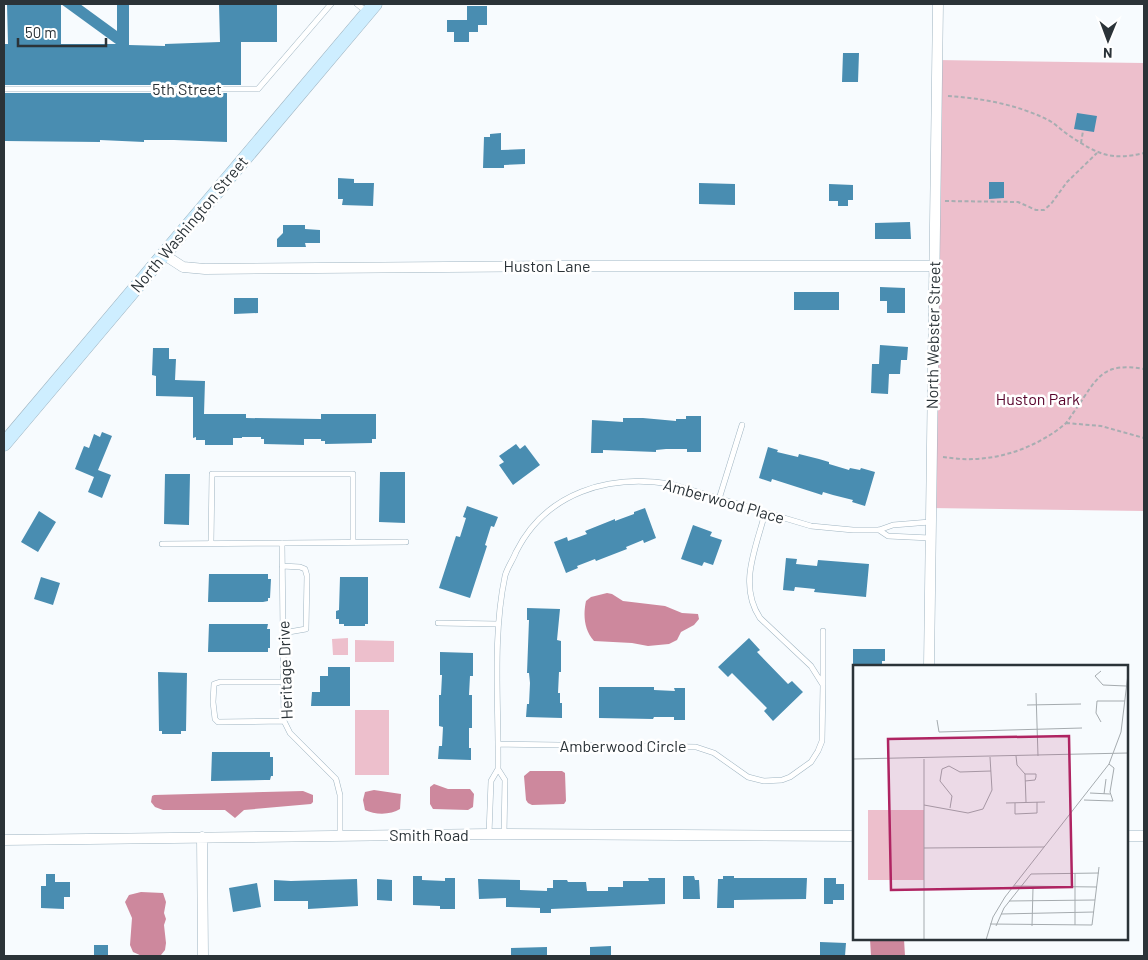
<svg xmlns="http://www.w3.org/2000/svg" width="1148" height="960" font-family="Barlow,sans-serif">
<rect width="100%" height="100%" fill="#f7fbfe"/>
<!-- green -->
<path fill="#edbfcc" d="M937 60 1144 63V511L930 508Z
M348 638V655H333L332 639Z
M355 640 394 641V662H355Z
M355 710H389V775H355Z"/>
<!-- water -->
<path fill="#cd889d" d="M607 593 612 594 623 601 665 606 682 613 698 614 699 619 694 625 681 632 677 640 669 644 648 646 632 643 594 641C584 630 583 615 586 601L591 597Z
M530 771H562L565 773 566 801 564 804 532 805 528 803 526 800 524 776Z
M434 784 448 789H470L474 794 473 807 468 810 433 809 430 804V787Z
M374 790 401 794 400 809C391 815 375 815 365 810L363 800 365 792Z
M303 791 313 795V802L311 804 244 810 235 818 225 810H163L155 807 151 802 152 796 154 795Z
M141 892 163 893 166 902 164 913 166 919 164 925 166 943 165 950 161 955 156 956H142L133 952 130 945 132 918 125 902 129 895Z
M870 939H904L905 956H871Z"/>
<!-- building -->
<path fill="#498db1" fill-rule="evenodd" d="M7 4H80L117 31V4H129V45L165 46V44L220 42 219 4H277V42H241V85H4V44H8ZM61 4 116 44H61Z
M467 6H487V25H478V32H469V42H454V32H447V20H467Z
M843 53H859L858 82H842Z
M5 93H227V142L174 140H144V142L100 140V142L5 141Z
M1077 113 1097 116 1094 132 1074 129Z
M501 133V150L525 149V164L504 165V168H483L484 137H490V134Z
M338 178 354 179V183H374L373 206 342 205 343 199H338Z
M989 182H1004V198L989 199Z
M699 183 735 184V205L699 204Z
M829 184 853 185V200H848V206H838V201H829Z
M910 222 911 239H875V223Z
M283 225H305V229L320 230V243H305L306 247H277V239L283 233Z
M880 287 905 288V313H887V301H880Z
M794 292H839V310H794Z
M234 298H258V313L234 314Z
M880 345 908 347 907 360H901L900 374H889L888 394 871 393 872 364H879Z
M153 348H169V359H176L175 380 205 381 204 414H246V418L321 419V414H376V439H372V443L325 444V441H321V439H304V445L264 444V439H261V437H242V438H233V445H205V440H196V437L193 438V397L156 396V376L152 375Z
M686 416H701V452H687V449H666L656 450V452L603 450V453H591L592 420 623 422V418H643L676 421V419H686Z
M102 432 112 436 98 470 111 475 102 498 88 492 94 477 75 469 84 446 89 448 94 434 100 437Z
M516 444 520 449 525 445 540 465 513 485 499 465 504 462 499 456Z
M768 447 778 450 777 452 798 457 799 454 819 459 829 462V464L849 470 850 468 860 470 861 468 875 472 865 506 852 502 853 500 833 495 823 492 822 495 772 479 771 482 759 478Z
M380 472H405V523L379 522Z
M165 474H190L189 525 164 524Z
M467 506 498 517 494 527 491 526 485 545 487 546 470 598 439 588 456 536 460 537 466 518 463 517Z
M645 508 656 538 644 543 643 540 626 547 627 549 596 561 595 559 577 566 578 568 566 573 554 542 567 537 568 541 587 534 585 531 615 519V521L634 514V512Z
M39 511 56 522 38 552 21 542Z
M693 525 712 532 710 536 722 540 713 565 704 562 702 566 681 559Z
M786 558 797 559 796 564 817 566 818 560 869 564 866 597 814 592 815 589 795 587 794 591 783 590Z
M209 574H268V579H271L270 598H268V601L263 602H208Z
M41 577 60 583 53 605 34 599Z
M340 577H368V624H365V626H344V624H339V619H336V611L339 610Z
M527 608 560 609 557 640 561 641V672H559L558 693H560V703H562V718L526 717 527 704H529L530 683 529 673H527L529 620H527Z
M209 624H268L267 629H270V648H268V652H208Z
M749 638 760 650 757 652 788 684 792 681 803 692 773 721 764 711 767 708 732 673 728 677 718 667Z
M853 649H885V661H882V666H853Z
M440 652 473 653V676H470L469 695H472V728H469V748H471V760L438 759 439 746H442L443 727 439 726V695H441L442 675H440Z
M328 667H350V706H311L312 692H320V676H328Z
M158 672 187 673 186 731H181V734H162V731H159Z
M599 687H654V690L675 691 674 688H685V720H674V717H654L653 719 599 718Z
M212 752H270V757H273V776H271L270 780H265L211 781Z
M46 874H55V882H70V897H64V909L41 908V886H46Z
M413 876H422V880L445 881V878H455V909H440V906L413 905Z
M683 876H694L695 880H699L700 899H683Z
M723 876H734V878H807L806 899 734 900V908H717L718 879H723Z
M648 878H665V904L551 909V913H540V908L506 907V898L479 899 478 879 520 880V890L547 891V888H553V880H567L568 882H586L587 891H608V887H623V881H649Z
M824 878H836V884H844V900H833V904H824Z
M357 879 358 906 308 909V901H274V880L291 881Z
M377 879 392 880V901L377 900Z
M257 883 261 907 233 912 229 888Z
M820 942 846 943 845 956H820Z
M94 945H108V956H94Z
M611 946V956H590V947Z
M547 947V956H511V948Z"/>
<g fill="none" stroke-linecap="round" stroke-linejoin="round">
<!-- service casing -->
<g stroke="#a0b5c2" stroke-width="6">
<path id="service" d="M357 4 367 12
M4 89H258L331 4
M719 499 742 425
M879 530 888 536 930 538
M211 543 212 474H353V542
M282 543 284 721 290 733 336 779 340 795V836
M162 544 406 542
M282 566 300 567 305 569 307 576 306 629 283 633
M438 623 498 624
M284 682H220L214 684 213 702 215 719 218 722 284 721
M823 685V631
M499 744 696 747 714 753 748 777 764 781 782 780 790 777 811 762 818 751 822 741 823 685 811 666 760 618C738 585 756 548 765 513
M498 769 505 780 504 834
M489 834 491 781 498 769C499 706 492 638 505 576 507 568 513 560 516 552 546 492 609 474 671 484L811 526 853 530H879L893 525 930 522"/>
</g>
<!-- minor casing -->
<g stroke="#a0b5c2" stroke-width="11">
<path id="minor" d="M163 254 183 267 205 269 556 266H934
M929 666 938 4
M1127 836H1144
M202 837 203 956
M4 840 489 834 854 836"/>
</g>
<!-- secondary casing -->
<g stroke="#a0b5c2" stroke-width="15">
<path id="secondary" d="M4 444 375 4"/>
</g>
<!-- path -->
<path stroke="#a7adb1" stroke-width="2" stroke-dasharray="4 2.5" stroke-linecap="butt" d="M948 96C981 98 1019 105 1048 120 1056 124 1062 131 1070 136 1097 154 1111 161 1144 153
M1081 143 1083 131
M945 201 1018 202 1036 210H1044L1051 204 1067 182 1097 153
M1066 423 1101 426 1144 438
M943 457C953 458 964 460 974 459 1006 458 1040 445 1065 424 1069 420 1072 414 1076 409 1098 377 1102 362 1144 369"/>
<!-- service -->
<use href="#service" stroke="#fff" stroke-width="5"/>
<!-- minor -->
<use href="#minor" stroke="#fff" stroke-width="10"/>
<!-- secondary -->
<use href="#secondary" stroke="#ceeeff" stroke-width="14"/>
</g>
<g text-anchor="middle" stroke-width="5" stroke-linejoin="round" paint-order="stroke">
<!-- street labels -->
<g font-size="16" fill="#2b3338" stroke="#fff">
<text x="187" y="95">5th Street</text>
<text transform="translate(189 224) rotate(-50)" y="6">North Washington Street</text>
<text x="547" y="272">Huston Lane</text>
<text transform="translate(933 335) rotate(-89)" y="6">North Webster Street</text>
<text transform="translate(724 501) rotate(16)" y="6">Amberwood Place</text>
<text transform="translate(285 670) rotate(-92)" y="6">Heritage Drive</text>
<text x="623" y="752">Amberwood Circle</text>
<text x="429" y="841">Smith Road</text>
</g>
<!-- park labels -->
<g font-size="16" fill="#57032b" stroke="#fff">
<text x="1038" y="405">Huston Park</text>
</g>
</g>
<!-- overview -->
<g transform="translate(853 665)">
<rect width="275" height="275" fill="#f7fbfe"/>
<path d="M15 145H71V215H15Z" fill="#edbfcc"/>
<path fill="none" stroke="#a5abaf" stroke-width="1" d="M248 6 242 11 250 20 273 21M183 28 185 91M174 40 228 39M84 55 86 67 229 63M248 57 243 48 244 36H272M163 91 164 100 172 109 173 137M0 94 275 88M71 94V275M172 109H183V112L182 115 172 116M237 128 257 129M251 129 253 114M231 135 260 136 257 127 261 103 256 99M153 138 192 137M162 138V149L184 148V137M71 140 115 148 130 144 139 125 137 92M97 143 99 131 87 116 89 104 96 101 107 107 138 106M71 183 191 182M161 221 244 222M156 236 242 235M148 249 241 247M137 259 239 260 246 202M222 260V208M143 261 151 243 178 209 246 208M179 261 180 223M133 275 140 252 152 232 256 99 268 67 275 9M206 275H233"/>
<path fill="#af2462" fill-opacity="0.15" stroke="#af2462" stroke-width="2.5" d="M216 71 219 222 38 225 35 74Z"/>
<rect width="275" height="275" fill="none" stroke="#2b3338" stroke-width="2.5"/>
</g>
<!-- border -->
<rect width="1148" height="960" fill="none" stroke="#2b3338" stroke-width="10"/>
<!-- north arrow -->
<g transform="translate(1108 40) rotate(181)" stroke="#ffffff" stroke-width="4" paint-order="stroke">
<path d="M0-4L9 19L0 12L-9 19Z" fill="#2b3338"/>
<text y="-8" font-size="14" font-weight="bold" text-anchor="middle" fill="#2b3338">N</text>
</g>
<!-- scale -->
<path d="M18 38v8h88v-8" fill="none" stroke="#2b3338" stroke-width="2.5"/>
<text x="25" y="38" font-size="15" fill="#2b3338" stroke="#ffffff" stroke-width="4" paint-order="stroke">50 m</text>
</svg>
